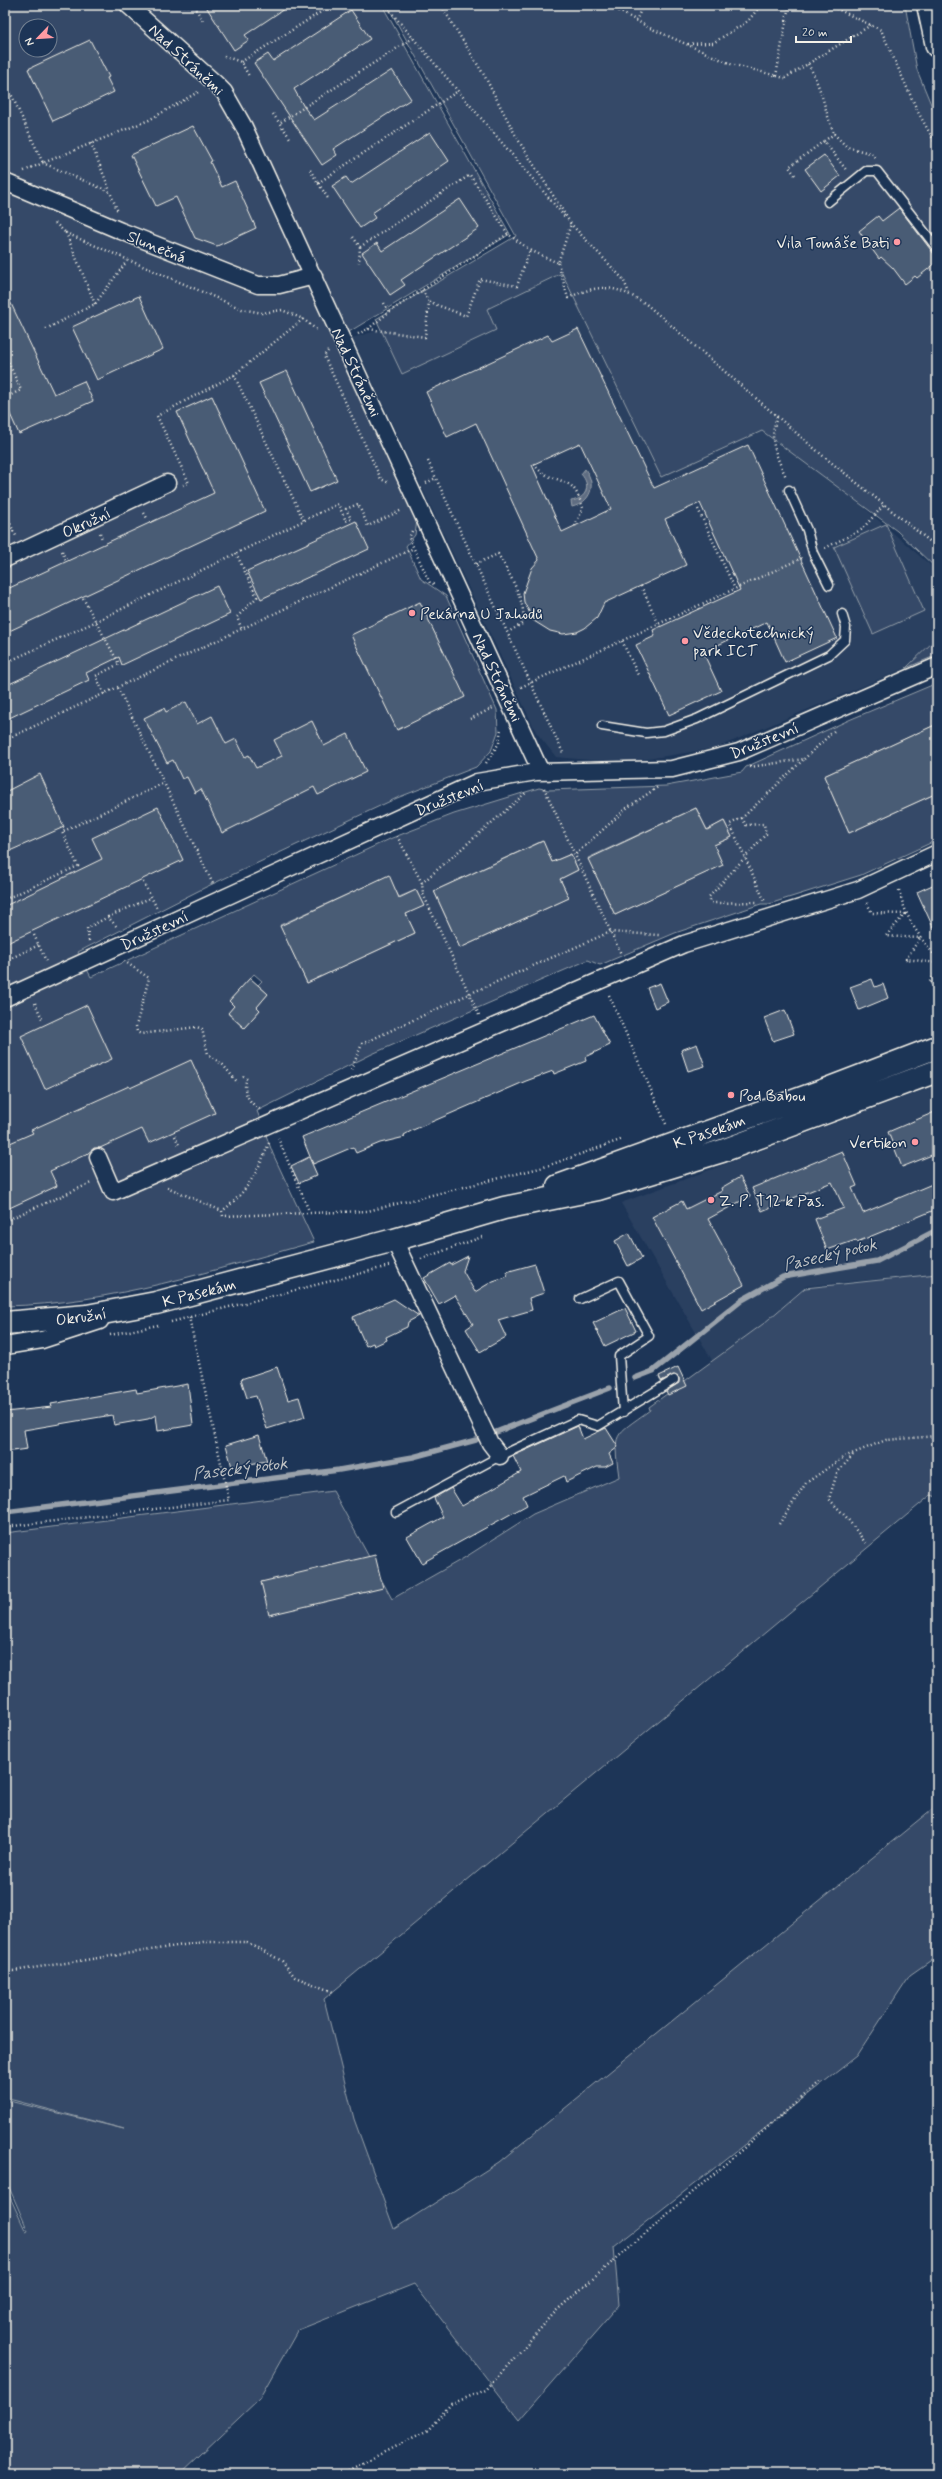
<svg xmlns="http://www.w3.org/2000/svg" width="942" height="2479" font-family="Mynerve,sans-serif">
<rect width="100%" height="100%" fill="#1d3557"/>
<filter id="ink" filterUnits="userSpaceOnUse"><feTurbulence type="fractalNoise" baseFrequency=".025" numOctaves="2"/><feDisplacementMap in="SourceGraphic" scale="8" xChannelSelector="R" yChannelSelector="G"/><feConvolveMatrix kernelMatrix="1 2 1 2 8 2 1 2 1" color-interpolation-filters="sRGB"/></filter>
<g filter="url(#ink)">
<!-- built -->
<path fill="#2a4060" d="M570 253 937 571V638L906 668 716 748 622 763 556 757 536 732 352 338 489 298Z
M937 1085V1274L806 1286 763 1324 713 1362 621 1203Z"/>
<!-- green -->
<path fill="#354a67" stroke="#949ea8" fill-rule="evenodd" d="M5 5H382L510 234 334 341 417 520 415 535 406 546 421 579 446 596 497 710 498 732 491 751 476 767 397 798 206 887 78 952 91 977 392 838 454 814 539 788 548 790 666 786 742 772 746 767 849 720 937 683V733L933 726 824 776 849 833 937 793V840L861 875 769 904H761L675 933 600 965 588 960 372 1054 257 1111 273 1154 314 1242C213 1270 111 1304 5 1306ZM26 26H50V50H26ZM696 808 707 830 724 821 732 837 714 845 722 865 615 915 588 858ZM542 841 552 862 571 854 578 870 560 879 569 898 460 948 434 891ZM388 876 399 897 416 890 423 905 406 914 415 933 307 983 280 925ZM254 974 262 981 258 985 268 994 257 1007 260 1010 244 1028 228 1014 234 1006 229 1001Z
M387 5H905L917 70 937 119V569L897 531 762 431 661 477 562 273 487 309 496 330 402 374 376 319 516 236Z
M886 524 924 611 873 634 834 547Z
M937 638V655L906 668Z
M937 1274V1497L931 1495 324 1999 354 2119 394 2229 499 2162 937 1805V1956L910 1975 857 2056 614 2247 619 2305 519 2420 414 2284 298 2330 259 2399 180 2474H5V2186L26 2232 28 2231 5 2178V2100L124 2129 5 2098V1533L333 1491 392 1599 464 1558 533 1514 619 1477C613 1431 613 1437 650 1410L649 1407 763 1324 805 1288Z"/>
<!-- water -->
<path fill="#5e6d82" stroke="#9aa2ab" d="M585 469C597 485 591 502 572 507L571 501C586 499 592 486 581 474Z"/>
<g fill="none" stroke-linecap="round" stroke-linejoin="round">
<!-- stream -->
<path stroke="#9aa2ab" stroke-width="5.5" d="M635 1378 653 1371 742 1300 783 1277 877 1261 937 1230
M491 1434 610 1388
M5 1512 339 1470 413 1457 476 1440"/>
</g>
<!-- building -->
<path fill="#485b74" stroke="#f4f1e8" fill-rule="evenodd" d="M205 5H290L245 35 249 40 234 50Z
M351 10 370 39 294 89 304 107 314 120 392 70 411 99 333 149 337 155 322 165 254 63 268 54 273 61Z
M90 40 109 77 107 78 114 92 53 121 28 69Z
M193 126 212 161 210 162 222 187 235 181 256 228 217 246 195 238 176 197 156 206 131 155Z
M430 132 449 161 372 213 375 218 360 228 332 186 346 177 351 184Z
M824 155 840 176 821 191 805 169Z
M460 199 479 228 401 280 405 285 390 295 362 253 377 243 382 251Z
M899 208 937 258V262L917 278 915 276 905 284 893 268 881 257 879 259 859 231 878 216 882 221Z
M5 291 54 394 84 381 93 401 19 434 5 403Z
M139 296 163 349 97 380 72 327Z
M578 329 654 488 748 445 837 638 785 662 767 622 703 652 721 691 669 715 636 645 655 636 653 630 740 590 700 503 665 519 686 565 604 603 597 618 585 628 577 632 563 634 550 631 534 621 524 602 523 593 532 568 539 560 476 423 447 437 426 392 548 335 552 341ZM580 443 611 509 562 532 532 465Z
M287 371 337 480 310 492 259 383Z
M212 396 265 511 5 633V590L214 493 177 412Z
M356 521 369 549 261 599 247 571Z
M217 586 230 614 122 665 119 657 86 673 89 680 5 720V686Z
M420 602 465 697 397 730 351 635Z
M186 702 197 724 212 716 226 744 236 739 245 757 249 755 256 768 282 756 274 740 312 721 324 746 348 734 366 772 318 795 314 787 222 833 201 789 195 793 187 777 182 779 173 760 167 763 144 718 164 708 166 712Z
M937 724V793L849 833 824 776Z
M40 774 64 827 5 853V792Z
M158 807 183 860 5 944V906L102 859 92 838Z
M696 808 707 830 724 821 732 837 714 845 723 865 615 915 588 859Z
M543 841 552 862 571 854 578 870 560 879 569 898 460 948 434 891Z
M389 875 399 898 416 890 424 906 406 914 415 933 307 983 280 926Z
M937 883V936L917 892Z
M250 978 268 994 257 1007 260 1010 244 1028 228 1013 234 1006 229 1001Z
M872 979 875 987 883 984 888 998 859 1010 850 987Z
M660 983 668 1002 655 1008 647 988Z
M87 1005 112 1059 45 1089 21 1036Z
M785 1010 794 1034 773 1041 764 1018Z
M594 1015 610 1045 585 1057 586 1061 554 1074 553 1071 526 1081 413 1130 404 1135 405 1137 380 1143 356 1153 353 1147 313 1164 302 1137Z
M697 1044 705 1066 688 1071 681 1050Z
M191 1060 215 1113 149 1143 142 1129 100 1148H94L87 1154 50 1171 57 1186 5 1210V1147L11 1145 10 1143 33 1133 31 1130 129 1086 130 1088Z
M937 1111V1153L902 1167 888 1132Z
M842 1151 857 1186 852 1188 863 1213 937 1182V1209L857 1242 856 1240 827 1250 815 1219 844 1208 832 1182 762 1211 752 1188Z
M309 1157 317 1175 299 1183 291 1166Z
M740 1177 750 1196 708 1219 744 1285 701 1309 652 1217 682 1201 686 1209 722 1191 721 1188Z
M629 1233 642 1258 628 1266 615 1241Z
M468 1256 463 1271 475 1292 493 1281 508 1276 506 1272 535 1264 544 1293 529 1298 532 1310 498 1320 506 1337 480 1352 466 1329 473 1324 455 1295 439 1304 424 1278 450 1263 451 1265Z
M394 1299 419 1316 408 1322 407 1327 386 1337 387 1340 374 1346 373 1343 366 1346 353 1317Z
M625 1308 636 1331 605 1346 593 1323Z
M277 1367 288 1400 299 1397 305 1417 267 1429 256 1396 247 1398 241 1379Z
M678 1367 687 1386 668 1395 666 1391 679 1383V1378L674 1375 661 1381 659 1376Z
M188 1384 193 1425 158 1431 156 1415 148 1419 114 1425 112 1415 24 1430 27 1449 5 1452V1412L52 1407 51 1404 136 1389 137 1393Z
M578 1426 583 1439 606 1428 618 1447 609 1454 613 1463 605 1467H597L566 1482 564 1476 523 1496 527 1505 422 1563 407 1537 443 1517 434 1498 451 1488 462 1506 521 1472 513 1456Z
M259 1435 267 1461 232 1467 226 1445Z
M375 1555 383 1588 269 1615 261 1582Z"/>
<g fill="none" stroke-linecap="round" stroke-linejoin="round">
<!-- lane casing -->
<g stroke="#f4f1e8" stroke-width="11">
<path id="lane" d="M828 202 866 171H877L937 248
M789 490 807 530 813 553 829 585
M602 726 646 733 664 731 697 719 829 655 845 640 846 627 842 614
M580 1299 619 1281 649 1336 619 1356 623 1412
M396 1512 500 1456 578 1420 598 1426 674 1380"/>
</g>
<!-- street casing -->
<g stroke="#f4f1e8" stroke-width="19">
<path id="street" d="M128 5 215 83 224 92 244 127 541 772
M5 182 121 231 258 285H279L314 276
M5 559 167 483
M5 998 477 782 536 772 672 769 739 752 937 666
M98 1157 113 1192 684 944 858 890 937 853
M394 1240 490 1443 500 1456
M5 1346 42 1340 100 1321"/>
</g>
<!-- secondary casing -->
<g stroke="#f4f1e8" stroke-width="25">
<path id="secondary" d="M928 5 937 46
M558 1186 827 1089 937 1047
M5 1323 87 1316 156 1303 394 1240 504 1208 598 1189 722 1151 937 1071"/>
</g>
<!-- path -->
<path stroke="#f4f1e8" stroke-width="2.5" stroke-dasharray="1 3" stroke-linecap="butt" d="M172 5H196
M385 5 565 217
M608 5 650 28 731 64 785 78 871 25
M829 5 881 30 918 112 937 146
M194 6 203 21
M636 21 643 5
M688 44 713 43 748 21 761 5
M224 56 241 62 249 76
M241 62 332 5
M808 64C822 88 824 108 834 134
M776 76 789 5
M5 81 43 163 149 120 200 91
M273 114 290 138
M281 122 413 38
M824 141 834 134 847 147 873 154 875 158
M91 143 110 191
M310 170 329 200
M24 171 43 163 110 192 118 212
M795 175 789 167 824 141 847 171
M318 183 458 91
M55 223 66 233
M570 223 623 279 629 293
M353 237 360 247 359 263
M360 247 470 175 508 234
M558 263 568 298C600 283 616 285 646 304L822 455 937 547
M422 290 429 302
M384 303 389 312
M95 304 66 233 242 309 262 313 282 310 303 319 234 375 157 416 189 483 183 485
M303 319 318 331
M46 329 95 304 127 261
M368 329 389 312 508 234 530 250
M358 334 368 329 425 337 429 302 466 316 480 279 517 286 530 250 558 263 571 224 517 138 484 75 441 5
M328 351 324 356 381 479 389 483
M5 355 21 390 5 398
M234 375 304 521
M777 417C768 441 776 455 786 477
M428 461 564 755
M534 464C543 478 557 477 570 485 577 490 580 500 583 508L575 526
M426 483 436 478
M698 509 735 589
M5 513 16 536
M144 513 147 518
M412 531 409 538 430 583 436 585
M100 533 102 539
M5 535 14 531
M825 548 861 530 885 504
M62 551 66 560
M236 553 257 597 237 617 242 630
M476 564 498 554C507 570 529 605 522 624L508 632
M83 598 119 664 96 676 104 694
M622 641 638 675
M5 663 97 621 338 504 346 521 351 519 346 509 358 504 368 526 402 510
M521 687 802 558
M118 688 213 884
M470 719 493 708
M5 740 414 548
M804 759 835 730
M486 763 499 743 501 728
M750 767 804 759 742 818 746 825 764 824 766 834 709 897 711 903H715L758 902
M544 788 621 954
M742 818 730 824 765 902
M397 836 422 883
M576 854 628 807 658 787
M143 882 158 910
M899 890C906 919 918 935 937 958
M5 891 8 898 78 866 62 832 164 783
M867 903 872 913 905 914 886 936 920 938 906 959 937 963
M108 917 150 898
M34 935 46 961
M89 941 87 928 108 917 118 928
M5 961 39 945
M124 961 149 978 136 1026 137 1032 141 1034 197 1027 202 1029 208 1054 223 1065 238 1083
M937 971 929 983 937 984
M609 995 666 1124
M35 1003 43 1021
M479 1015 423 894 422 883 527 792
M351 1070 362 1044 469 994 610 932 659 935
M243 1076 247 1079C241 1091 250 1104 261 1110
M175 1136 179 1145
M278 1138 309 1211
M269 1143C258 1171 247 1193 222 1211L223 1216 368 1211 544 1167 623 1139
M167 1187 222 1211
M5 1221 91 1183
M421 1259 482 1237
M171 1322 389 1266
M110 1335 158 1325
M853 1455 837 1473 829 1499 847 1518 867 1545
M779 1524 806 1483 844 1457 886 1440 937 1436
M5 1527 229 1500 189 1317
M5 1970 13 1971 203 1942H247L282 1961 295 1977 333 1992
M341 2474 428 2430 451 2404 486 2390 557 2310 821 2081"/>
<!-- lane -->
<use href="#lane" stroke="#1d3557" stroke-width="8"/>
<!-- street -->
<use href="#street" stroke="#1d3557" stroke-width="16"/>
<!-- secondary -->
<use href="#secondary" stroke="#1d3557" stroke-width="22"/>
<!-- path-bridge -->
<path stroke="#f4f1e8" stroke-width="2.5" stroke-dasharray="1 3" stroke-linecap="butt" d="M641 586 660 627"/>
</g>
</g>
<!-- markers -->
<g fill="#ff9aa2" stroke="#1d3557" stroke-width="1.5">
<circle cx="897" cy="242" r="4"/>
<circle cx="412" cy="613" r="4"/>
<circle cx="685" cy="641" r="4"/>
<circle cx="731" cy="1095" r="4"/>
<circle cx="915" cy="1142" r="4"/>
<circle cx="711" cy="1200" r="4"/>
</g>
<g text-anchor="middle" stroke-width="3" stroke-linejoin="round" paint-order="stroke">
<!-- street labels -->
<g font-size="16" fill="#f4f1e8" stroke="#1d3557">
<text transform="translate(187 59) rotate(43)" y="6">Nad Stráněmi</text>
<text transform="translate(157 246) rotate(22)" y="6">Slunečná</text>
<text transform="translate(357 372) rotate(65)" y="6">Nad Stráněmi</text>
<text transform="translate(86 522) rotate(-25)" y="6">Okružní</text>
<text transform="translate(498 677) rotate(65)" y="6">Nad Stráněmi</text>
<text transform="translate(764 740) rotate(-22)" y="6">Družstevní</text>
<text transform="translate(449 797) rotate(-22)" y="6">Družstevní</text>
<text transform="translate(154 930) rotate(-25)" y="6">Družstevní</text>
<text transform="translate(709 1131) rotate(-19)" y="6">K Pasekám</text>
<text transform="translate(199 1292) rotate(-14)" y="6">K Pasekám</text>
<text transform="translate(81 1316) rotate(-8)" y="6">Okružní</text>
</g>
<!-- poi labels -->
<g font-size="16" fill="#f4f1e8" stroke="#1d3557" text-anchor="start">
<text x="889" y="248" text-anchor="end">Vila Tomáše Bati</text>
<text x="420" y="619">Pekárna U Jahodů</text>
<text x="693" y="638">Vědeckotechnický<tspan x="693" dy="18">park ICT</tspan></text>
<text x="739" y="1101">Pod Babou</text>
<text x="907" y="1148" text-anchor="end">Vertikon</text>
<text x="719" y="1206">Z. P. T12 k Pas.</text>
</g>
<!-- water labels -->
<g font-size="17" font-style="italic" fill="#c0c3c4" stroke="#1d3557">
<text transform="translate(830 1254) rotate(-13)" y="6">Pasecký potok</text>
<text transform="translate(240 1468) rotate(-7)" y="6">Pasecký potok</text>
</g>
</g>
<!-- margin -->
<rect width="942" height="2479" fill="none" stroke="#1d3557" stroke-width="20"/>
<rect x="10" y="10" width="922" height="2459" fill="none" stroke="#f4f1e8" stroke-width="1.5" filter="url(#ink)"/>
<!-- north arrow -->
<g transform="translate(38 38) rotate(245)"><circle r="19" fill="#1d3557" stroke="#738091"/>
<path d="M0-3L7 15L0 10L-7 15Z" fill="#ff9aa2"/>
<text y="-6" font-size="11" font-weight="bold" text-anchor="middle" fill="#f4f1e8">N</text>
</g>
<!-- scale -->
<path d="M796 36v6h55v-6" fill="none" stroke="#f4f1e8" stroke-width="2"/>
<text x="802" y="36" font-size="12" fill="#f4f1e8" stroke="#1d3557" stroke-width="3" paint-order="stroke">20 m</text>
</svg>
